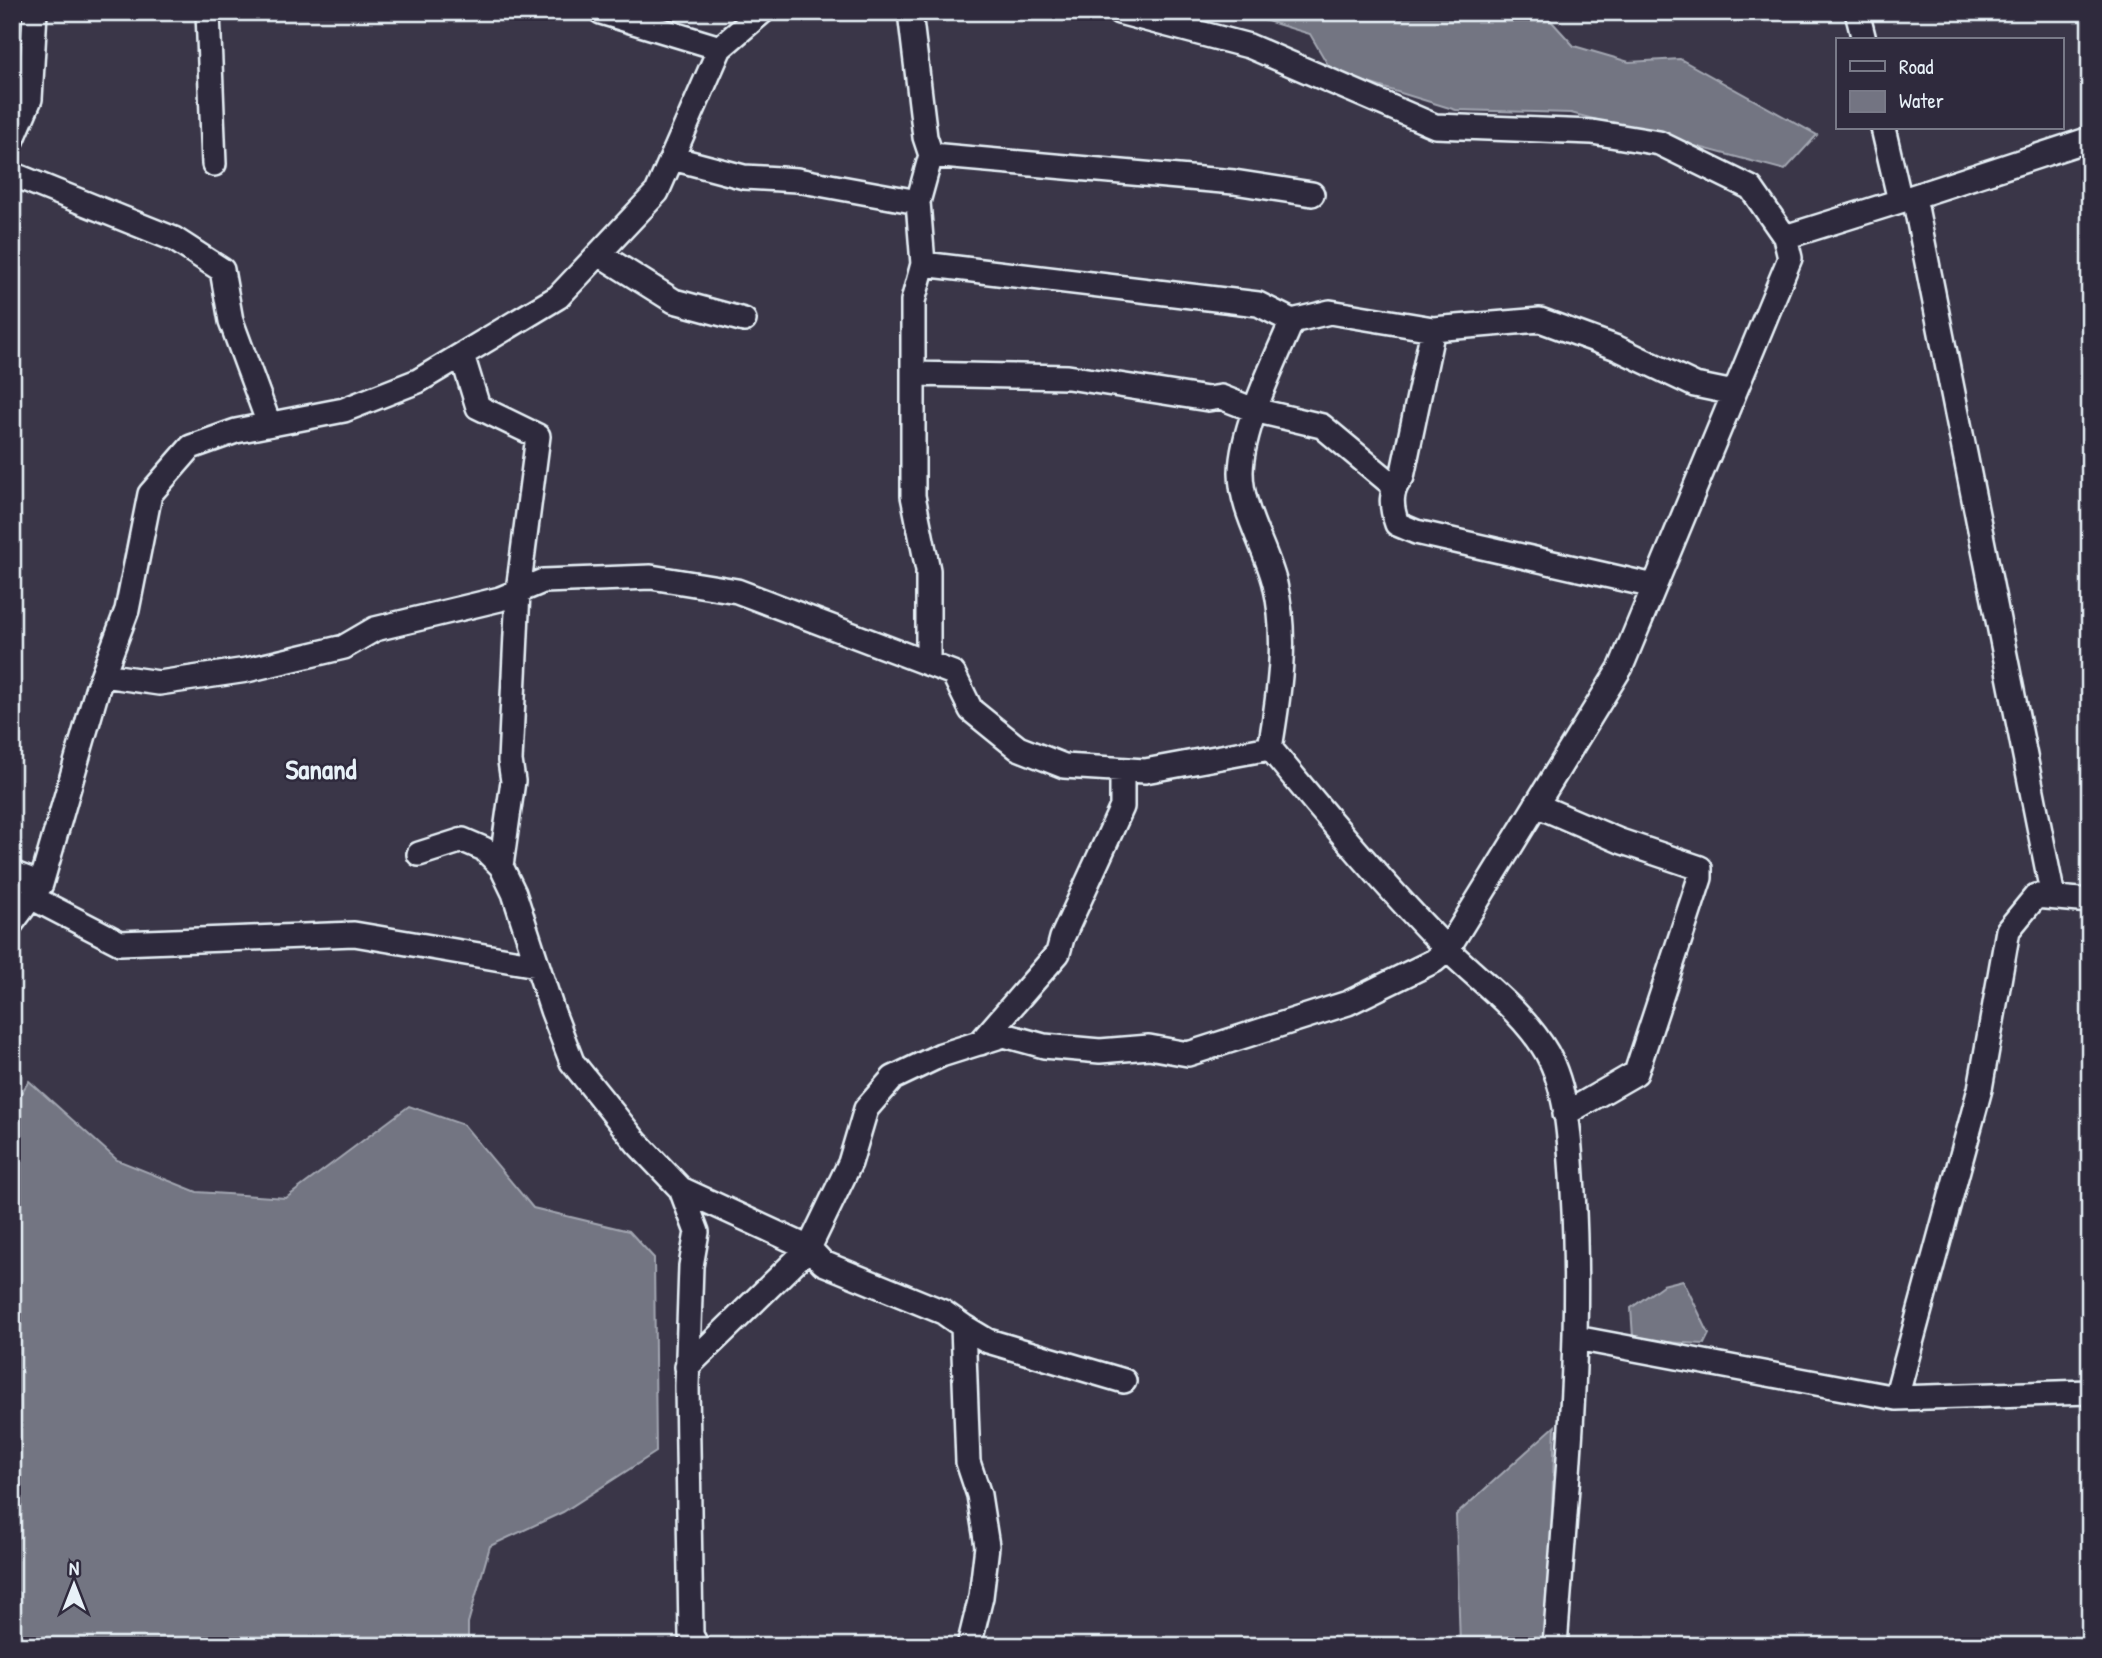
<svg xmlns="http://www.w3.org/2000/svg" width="2102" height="1658" font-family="'Patrick Hand',sans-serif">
<rect width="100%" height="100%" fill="#3a3648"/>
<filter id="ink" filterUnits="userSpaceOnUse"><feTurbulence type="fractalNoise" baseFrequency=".0143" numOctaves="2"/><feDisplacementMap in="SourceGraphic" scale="14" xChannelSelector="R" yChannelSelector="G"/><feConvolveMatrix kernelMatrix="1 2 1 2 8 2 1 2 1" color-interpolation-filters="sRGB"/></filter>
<g filter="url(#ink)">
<!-- water -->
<path fill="#737482" stroke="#a2a6b1" stroke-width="2" d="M1237 12H1543L1574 46 1629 62 1680 59 1817 135 1785 170 1571 113 1456 110 1332 72 1310 34Z
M29 1081 117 1160 197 1192 286 1198 409 1106 464 1125 533 1208 629 1231 654 1258 656 1452 563 1512 490 1546 468 1623V1646H12V1107Z
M1683 1280 1709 1334 1704 1344 1663 1342 1633 1337 1631 1308 1663 1285Z
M1555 1426 1547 1646H1460L1456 1515Z"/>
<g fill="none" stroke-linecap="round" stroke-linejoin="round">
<!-- minor casing -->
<g stroke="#e8f1f8" stroke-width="28">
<path id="minor" d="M208 12 214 164
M601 12 720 48
M910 12 925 137 931 155 918 202 923 264 913 301V496L928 570V663
M1857 12 1864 40
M12 141 30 99 35 12
M931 155 1234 182 1312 194
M672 158 744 177 797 180 918 202
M12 174 174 239 222 270 231 321 269 424
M1914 197 2053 897
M1900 201 2090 139
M1785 237 1900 201 1883 128
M599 254 674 301 744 320
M923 264 1258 304 1292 321 1330 312 1433 329 1540 320 1617 348 1695 385 1734 393
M1292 321C1274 363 1242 427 1241 472 1241 511 1266 547 1275 584 1288 637 1279 695 1270 748 1324 814 1378 878 1437 939 1472 976 1521 1008 1547 1053 1569 1093 1570 1148 1573 1192 1582 1344 1566 1495 1555 1646
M1433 329 1402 477C1389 491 1391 507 1397 524L1416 532 1654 586
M462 355 478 407 538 436 518 591 510 761 513 781 501 866
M913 374 1068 377 1208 399 1221 397 1254 410 1322 426 1394 486
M103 675 159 683 247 670 344 647 375 629 500 599 543 581 651 577 737 591 953 673 971 710 1018 748 1064 766 1145 771 1270 748
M1536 805 1620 841 1700 868V878L1636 1073 1565 1114
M419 854 463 840 484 849 501 866 514 893 552 1010 572 1062 637 1143 681 1189 697 1232 691 1266 687 1386 691 1635 697 1646
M12 873 41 884
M31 897 120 943 354 934 537 965
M2090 901 2036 896 2008 930 1980 1089 1896 1398 2090 1392
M12 923 41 884 97 690 127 610 150 494 191 447 236 431 344 410 418 381 558 297 657 192 720 48 762 12
M980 1043 1058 953 1062 938 1122 807V770
M681 1189 809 1248 823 1263 943 1312 963 1326 968 1462 979 1495 987 1546 981 1597 969 1646
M963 1326 988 1341 1124 1381
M1576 1338 1896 1398
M687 1367 809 1248 850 1163 866 1109 893 1078 941 1055 1004 1035 1044 1046 1100 1051 1149 1047 1188 1054 1348 1003 1434 961 1447 950 1621 667 1790 258 1785 237 1751 188 1659 143 1592 132 1435 126 1249 46 1119 12"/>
</g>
<!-- minor -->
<use href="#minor" stroke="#2f2a3d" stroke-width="23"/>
</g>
</g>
<g text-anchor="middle" stroke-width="5" stroke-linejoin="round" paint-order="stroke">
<!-- district labels -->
<g font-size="28" font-weight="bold" fill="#e8f1f8" stroke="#2f2a3d">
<text x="321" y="779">Sanand</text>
</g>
</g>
<!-- margin -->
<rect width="2102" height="1658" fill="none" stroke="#2f2a3d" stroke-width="42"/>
<rect x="21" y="21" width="2060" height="1616" fill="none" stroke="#e8f1f8" stroke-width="2.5" filter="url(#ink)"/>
<!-- legend -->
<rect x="1836" y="38" width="228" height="91" fill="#2f2a3d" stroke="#797a88" stroke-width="2"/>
<rect x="1850" y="61" width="35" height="10" fill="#2f2a3d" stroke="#797a88" stroke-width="2"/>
<text x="1899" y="74" font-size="21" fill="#e8f1f8">Road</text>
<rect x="1850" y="91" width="35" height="21" fill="#737482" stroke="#797a88" stroke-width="2"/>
<text x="1899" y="108" font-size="21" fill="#e8f1f8">Water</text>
<!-- north arrow -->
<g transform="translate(74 1585)" stroke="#2f2a3d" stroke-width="5" paint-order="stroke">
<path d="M0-5L12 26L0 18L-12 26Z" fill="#e8f1f8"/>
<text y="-10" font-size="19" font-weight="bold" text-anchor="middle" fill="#e8f1f8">N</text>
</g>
</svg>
